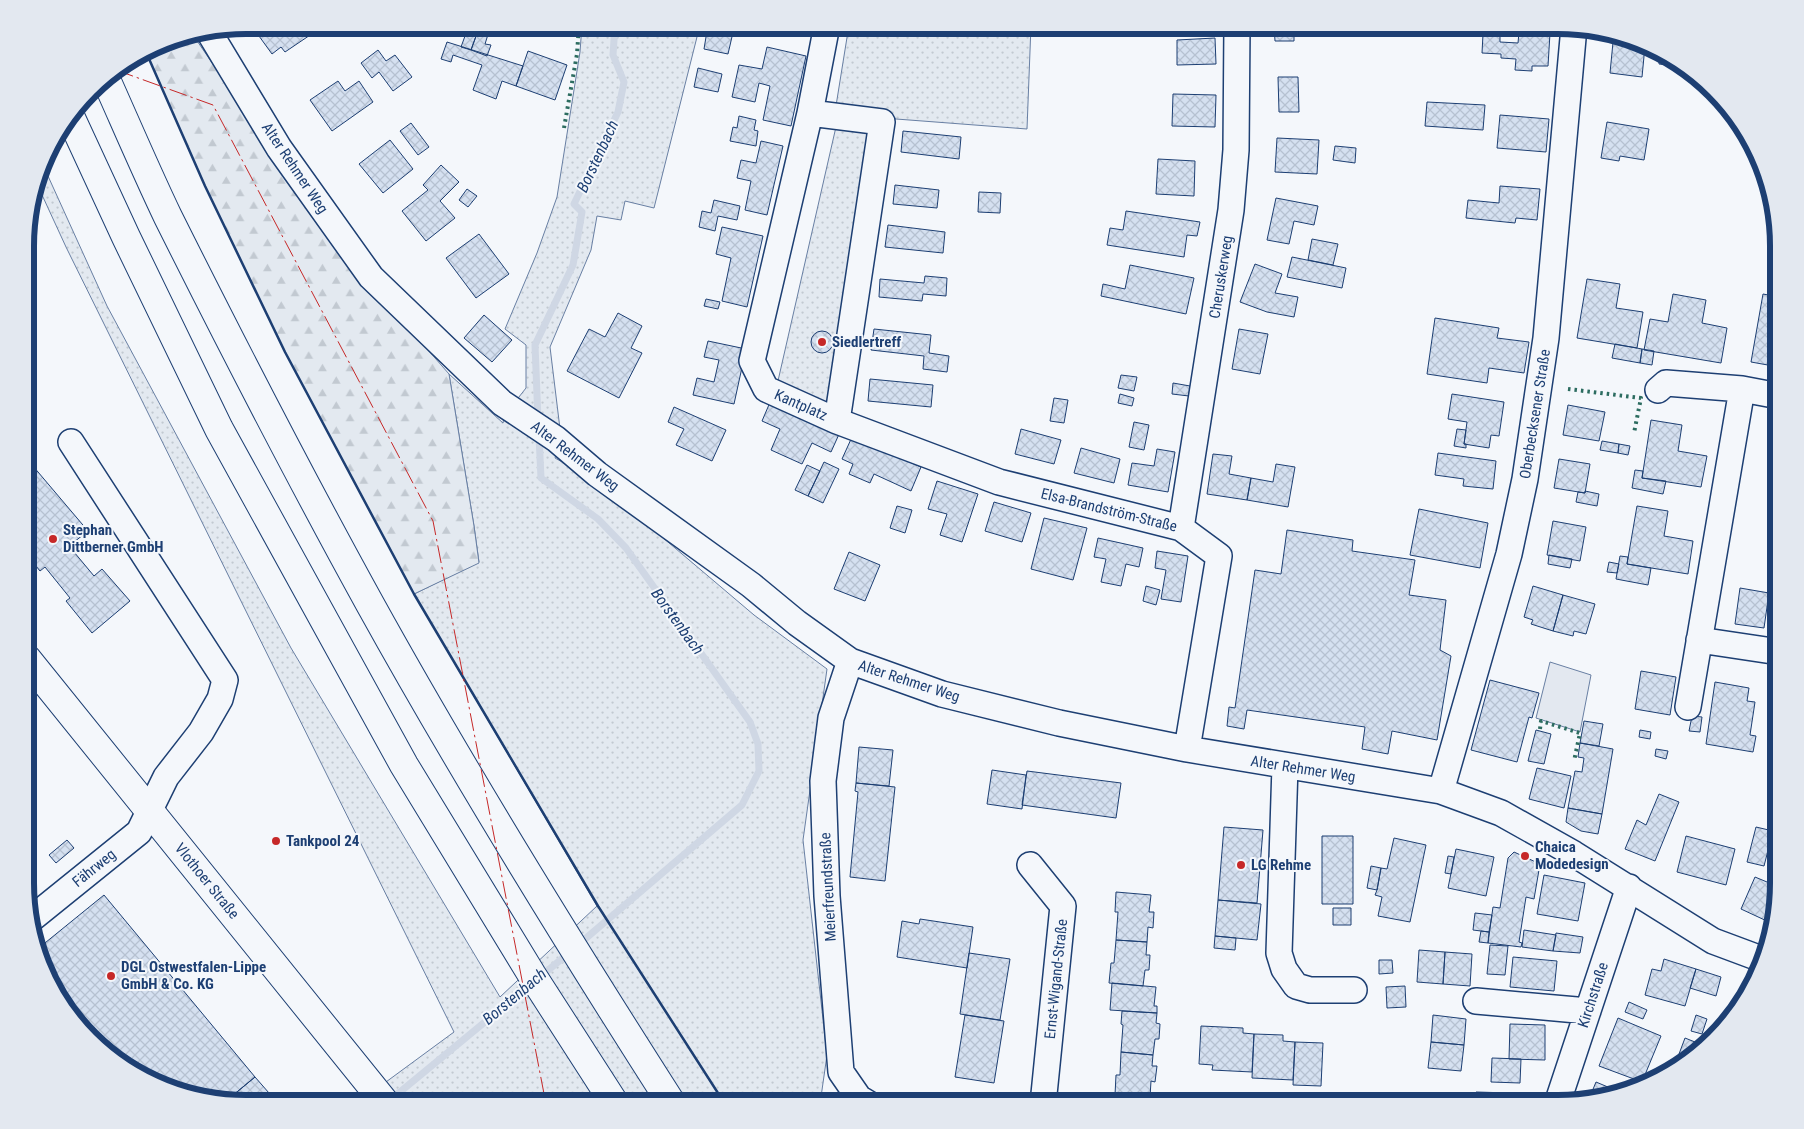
<svg xmlns="http://www.w3.org/2000/svg" width="1804" height="1129" font-family="'Roboto Condensed',sans-serif">
<defs>
<pattern id="grass-dots" width="8" height="8" patternUnits="userSpaceOnUse" patternTransform="scale(1.25)"><rect width="8" height="8" fill="#e3e9f0"/><path d="M2 2h.1M6 6h.1" fill="none" stroke="#c2c9d1" stroke-width="1.8" stroke-linecap="round"/></pattern>
<pattern id="forest-firs" width="22" height="20" patternUnits="userSpaceOnUse" patternTransform="scale(1.25)"><rect width="22" height="20" fill="#e3e9f0"/><path d="M5 1l3.5 6h-7zM16 11l3.5 6h-7z" fill="#c2c9d1"/></pattern>
<pattern id="building-cross-hatch" width="8" height="8" patternUnits="userSpaceOnUse" patternTransform="scale(1.25)"><rect width="8" height="8" fill="#d5e0f0"/><path d="M0 0l8 8M0 8l8-8" fill="none" stroke="#b6c1d1"/></pattern>
</defs>
<rect width="100%" height="100%" fill="#f4f7fb"/>
<!-- grass -->
<path fill="url(#grass-dots)" stroke="#687fa3" d="M582 25H700L654 208 625 201 621 220 597 216 591 250 550 347 561 437 555 458 596 481 754 615 827 669 803 840 827 1055 820 1104H356L454 1032 66 247 37 184 43 165 107 306 291 648 500 997 597 906 414 594 479 562 474 526 449 374 503 423 504 416 526 388V345L505 329 537 253 557 197 580 52Z
M849 25H1031L1027 129 883 118 835 112Z
M838 118 882 123 837 420 775 394Z"/>
<!-- forest -->
<path fill="url(#forest-firs)" stroke="#687fa3" d="M193 35 271 149 365 278 449 374 474 526 479 563 414 594 285 352 205 186 146 52 162 42Z"/>
<!-- parking -->
<path fill="#e3e8f0" stroke="#687fa3" d="M1550 662 1591 675 1580 732 1536 718Z"/>
<g fill="none" stroke-linecap="round" stroke-linejoin="round">
<!-- stream -->
<path stroke="#cfd7e4" stroke-width="7" d="M538 420 535 345 573 265 582 212 574 204 618 112 624 82 613 55 615 25
M539 436 541 478 598 519 626 548 750 722 758 744 759 771 742 805 578 945
M540 977 570 952
M389 1101 531 984"/>
</g>
<!-- building -->
<path fill="url(#building-cross-hatch)" stroke="#1d3f73" d="M251 25H320L322 27 285 52 281 47 272 54Z
M469 25H480L471 50 461 47Z
M480 25H491L485 44 491 45 487 56 471 50Z
M708 25 734 28 728 54 704 49Z
M1274 25H1299H1294V41H1275Z
M1519 32 1550 33 1548 66H1532V71L1515 70 1516 59 1501 58V54L1482 53 1483 34 1500 35V42L1518 43Z
M1614 32 1645 46 1642 77 1610 73Z
M1215 38 1216 64 1177 65V40Z
M447 42 523 66 516 86 502 81 496 99 473 90 482 65 453 55 451 62 441 59Z
M767 47 806 56 791 126 763 120 770 86 759 83 755 102 732 97 739 65 762 69Z
M378 50 386 61 395 55 412 77 393 91 379 72 372 78 361 63Z
M528 51 567 65 555 100 516 86Z
M1660 53 1681 62 1685 67 1659 64Z
M698 68 722 74 718 92 694 87Z
M1278 77H1298L1299 112H1279Z
M338 81 345 91 359 81 373 102 332 131 310 100Z
M1173 94 1216 95 1215 127 1172 126Z
M1427 102 1485 105 1483 130 1425 126Z
M1500 115 1549 119 1546 152 1497 148Z
M739 116 756 120 754 130 758 131 756 146 730 141 733 127 737 128Z
M1607 122 1649 129 1644 160 1620 156 1619 161 1601 158Z
M411 123 429 147 418 155 400 131Z
M903 131 961 137 959 159 901 152Z
M1277 138 1319 140 1317 174 1275 172Z
M390 140 413 169 383 193 359 164Z
M761 141 783 146 767 215 745 210 751 181 737 178 741 160 756 163Z
M1335 146 1356 148 1355 163 1333 160Z
M1158 159 1195 161 1194 196 1156 194Z
M441 165 459 182 440 201 455 218 426 241 402 211 428 190 423 185Z
M895 185 939 190 937 208 893 204Z
M1500 186 1540 189 1537 220 1516 218 1515 223 1466 218 1468 200 1499 203Z
M467 189 477 196 468 207 459 200Z
M979 192 1001 193 1000 213 978 212Z
M1276 198 1318 206 1314 225 1294 221 1289 244 1267 240Z
M714 200 740 206 737 220 718 216 715 231 699 227 702 211 711 213Z
M1126 211 1200 222 1197 236 1187 235 1184 257 1107 245 1110 228 1123 230Z
M888 225 945 232 943 253 885 247Z
M722 227 763 236 747 307 722 301 731 258 716 254Z
M479 234 509 274 476 298 446 258Z
M1312 239 1338 244 1333 265 1308 260Z
M1292 257 1346 268 1342 288 1287 277Z
M1255 264 1282 274 1275 293 1298 297 1294 317 1267 312 1240 302Z
M1130 265 1194 278 1186 314 1101 296 1103 284 1125 289Z
M925 276 947 278 946 296 923 294 922 301 879 297 880 279 924 283Z
M1587 279 1620 284 1616 308 1643 312 1637 348 1577 338Z
M1673 294 1706 300 1702 323 1727 328 1721 363 1644 350 1650 319 1668 322Z
M1763 294 1779 297V367L1751 362Z
M706 299 720 302 718 309 704 306Z
M618 313 642 326 631 348 642 353 619 398 567 371 589 329 605 337Z
M484 315 512 340 492 362 464 338Z
M1435 318 1499 328 1497 338 1529 342 1524 373 1489 368 1487 383 1427 374Z
M874 329 931 335 929 353 949 356 947 372 923 369 924 356 871 350Z
M1239 329 1268 334 1260 374 1232 369Z
M811 342a11 11 0 1 1 22 0a11 11 0 1 1-22 0Z
M708 341 746 349 734 404 693 395 697 378 714 382 719 360 704 357Z
M1615 344 1642 349 1640 363 1612 358Z
M1642 349 1654 351 1652 365 1640 363Z
M1121 375 1137 377 1134 391 1118 388Z
M870 379 933 385 931 407 868 401Z
M1173 383 1190 386 1189 396 1172 394Z
M1120 394 1134 398 1132 406 1118 403Z
M1452 394 1504 402 1499 436 1491 435 1489 448 1464 444 1467 422 1448 419Z
M1054 398 1068 400 1064 423 1050 421Z
M771 400 840 432 831 452 812 443 802 464 771 450 780 429 762 421Z
M1568 405 1605 412 1599 441 1563 435Z
M674 407 726 430 712 461 676 445 684 429 668 422Z
M1651 420 1682 425 1678 451 1707 456 1701 487 1642 478Z
M1134 422 1149 425 1144 450 1129 447Z
M1021 429 1061 440 1054 464 1015 454Z
M1457 429 1466 430 1464 444H1466V448L1454 446Z
M852 437 921 467 911 491 874 474 870 483 849 474 853 464 842 459Z
M1602 441 1619 444 1618 453 1600 450Z
M1619 444 1630 446 1628 455 1618 453Z
M1081 448 1120 459 1114 483 1074 473Z
M1157 449 1175 452 1168 492 1128 485 1132 463 1154 466Z
M1438 453 1496 461 1493 489 1463 486 1464 479 1435 475Z
M1213 454 1232 456 1229 474 1251 478 1247 500 1207 494Z
M27 459 88 531 69 546 94 576 102 569 130 601 92 633 66 601 70 598 45 567 40 571 27 555Z
M1559 459 1590 464 1585 493 1554 488Z
M824 462 839 469 823 503 808 496Z
M1276 464 1295 467 1288 507 1247 500 1251 478 1273 482Z
M807 465 820 471 808 496 795 490Z
M1635 470 1643 471 1642 478 1666 481 1663 494 1632 488Z
M937 481 978 494 962 542 940 535 947 514 928 509Z
M1585 491 1599 494 1597 506 1576 502 1578 492 1585 493Z
M994 502 1031 513 1022 542 985 531Z
M897 506 912 510 905 533 890 528Z
M1637 506 1668 511 1664 536 1693 541 1688 574 1627 564Z
M1419 509 1488 523 1480 568 1410 555Z
M1044 518 1087 528 1073 580 1031 569Z
M1553 521 1586 527 1580 561 1547 555Z
M1287 530 1353 540 1352 551 1415 560 1409 595 1446 600 1440 650 1451 656 1437 740 1392 731 1388 754 1362 749 1365 727 1247 710 1244 729 1227 726 1229 707 1235 708 1255 570 1281 574Z
M1098 538 1143 548 1139 567 1126 564 1121 586 1101 582 1106 559 1094 557Z
M1157 551 1188 556 1181 602 1161 599 1166 570 1155 568Z
M849 552 880 565 865 601 834 589Z
M1549 555 1572 559 1570 568 1548 564Z
M1620 556 1628 557 1627 564 1651 568 1648 585 1616 579Z
M1609 562 1619 564 1617 573 1607 572Z
M1146 586 1160 590 1156 605 1143 601Z
M1533 586 1563 595 1553 631 1531 624 1533 620 1524 617Z
M1740 588 1769 593 1764 628 1735 624Z
M1563 595 1595 604 1586 634 1574 631 1573 636 1553 631Z
M1641 671 1676 677 1670 715 1635 709Z
M1490 680 1539 693 1532 718 1529 717 1517 762 1471 750Z
M1715 682 1749 688 1747 701 1755 702 1750 735 1756 736 1753 752 1706 744Z
M1692 716 1702 717 1700 732 1689 731Z
M1584 721 1603 724 1599 746 1580 743Z
M1536 730 1551 734 1544 764 1528 761Z
M1640 730 1651 732 1650 739 1639 737Z
M1580 743 1613 749 1602 814 1568 808 1575 771 1582 772 1584 758 1578 757Z
M859 747 893 750 889 786 856 783Z
M1656 749 1668 751 1666 759 1655 756Z
M1537 768 1571 776 1564 808 1529 799Z
M992 770 1026 775 1022 809 987 804Z
M1027 771 1121 783 1116 818 1022 805Z
M856 783 895 787 885 881 850 877 858 792 855 791Z
M1659 794 1679 802 1655 861 1625 849 1637 820 1646 825Z
M1568 808 1602 814 1598 834 1581 831 1566 822Z
M1224 827 1263 830 1257 903 1218 900Z
M1756 827 1773 831 1764 866 1747 862Z
M1322 836H1353V904H1322Z
M1686 836 1735 849 1726 885 1677 872Z
M1394 838 1426 845 1410 922 1378 916 1382 897 1375 895 1377 890 1381 868 1387 869Z
M67 840 74 848 56 863 49 855Z
M1456 849 1494 857 1486 896 1448 888Z
M1514 852 1540 864 1534 899 1526 897 1519 942 1522 943 1521 947 1488 943 1493 907 1500 908 1508 858Z
M1448 856 1454 857 1451 874 1445 873Z
M1371 866 1381 868 1377 890 1367 888Z
M1774 872 1779 873V887L1772 884Z
M1544 875 1585 883 1578 921 1537 914Z
M1755 877 1779 887 1778 901 1769 922 1741 909Z
M1116 892 1151 895 1149 912H1154L1153 928 1148 927 1147 942 1116 940 1118 912H1115Z
M104 895 255 1077 226 1101 189 1096 123 1067 62 1006 40 947Z
M1218 900 1261 904 1257 940 1215 936Z
M1333 908H1351V925H1333Z
M1475 913 1492 915 1489 932 1473 930Z
M920 919 973 927 967 968 897 957 902 921 919 924Z
M1524 930 1556 935 1553 951 1522 947Z
M1481 931 1489 932 1488 943 1479 942Z
M1556 933 1583 937 1580 953 1553 951Z
M1215 936 1236 938 1235 950 1214 948Z
M1116 940 1147 942 1146 955H1150L1149 970H1145L1143 986 1109 983 1111 963H1114Z
M1490 945 1508 946 1505 975 1487 974Z
M1419 950 1445 952 1443 984 1417 982Z
M1445 952 1472 954 1470 986 1443 984Z
M969 953 1010 959 1000 1020 960 1014Z
M1513 957 1557 961 1554 991 1510 987Z
M1664 959 1696 969 1685 1006 1645 995 1652 969 1661 971Z
M1379 960H1392L1393 973 1379 974Z
M1696 969 1721 977 1716 996 1690 988Z
M1112 983 1156 987 1154 1006H1157V1013L1110 1010Z
M1405 986 1406 1007 1387 1008 1386 987Z
M1629 1002 1647 1010 1643 1019 1625 1012Z
M1122 1011 1157 1013 1156 1023 1160 1024 1159 1039H1155L1153 1055 1121 1052 1123 1025 1121 1024Z
M965 1015 1004 1021 994 1083 955 1077Z
M1433 1015 1466 1019 1464 1045 1431 1042Z
M1696 1015 1707 1019 1702 1034 1691 1031Z
M1618 1018 1661 1036 1642 1082 1599 1066Z
M1510 1024 1545 1025V1060L1509 1059Z
M1201 1026 1243 1028V1033L1254 1034 1252 1072 1212 1070 1213 1065 1199 1064Z
M1254 1034 1283 1035V1041L1295 1042 1293 1080 1252 1078Z
M1685 1038 1700 1044 1687 1057 1679 1054Z
M1295 1042 1323 1043 1321 1086 1293 1085Z
M1431 1042 1464 1045 1461 1071 1428 1068Z
M1121 1052 1153 1055 1152 1066H1157L1155 1082 1151 1081 1150 1097 1115 1095 1116 1075H1120Z
M1492 1058 1521 1059 1520 1083 1491 1082Z
M255 1077 276 1101 272 1104H246L226 1101Z
M1596 1082 1615 1090 1589 1099Z
M1476 1092 1510 1093 1509 1104H1476Z"/>
<g fill="none" stroke-linecap="round" stroke-linejoin="round">
<!-- minor casing -->
<g stroke="#1d3f73" stroke-width="28">
<path id="minor" d="M209 32 279 148 371 277 502 403 556 439 597 474 751 585 797 623 850 661 942 694 1059 723 1187 749 1441 791 1501 813 1574 854 1713 941 1764 960
M810 113 882 122 837 421 766 389 752 361 810 113 827 25
M1658 390 1666 383 1742 389 1779 396
M837 421 999 482 1181 528 1219 556 1187 749
M1181 528 1231 210 1236 150 1237 25
M1699 640 1779 652
M850 661 831 718 823 781 827 896 841 1072 859 1098 869 1104
M1688 707 1742 389
M1285 766 1279 953 1284 969 1296 986 1310 990H1354
M1441 791 1509 554 1525 479 1546 338 1574 27
M1030 865 1063 906 1043 1104
M30 920 139 832 166 777 201 732 220 699 225 680 71 442
M1476 1001 1588 1011
M1557 1104 1629 887"/>
</g>
<!-- major casing -->
<g stroke="#1d3f73" stroke-width="30">
<path id="major" d="M27 659 386 1104"/>
</g>
<!-- highway casing -->
<g stroke="#1d3f73" stroke-width="30">
<path id="highway" d="M105 77C126 124 146 171 168 217 233 347 300 477 370 604 464 774 567 940 672 1104
M71 118 126 237 219 429 404 765 532 975 615 1104"/>
</g>
<!-- minor -->
<use href="#minor" stroke="#f4f7fb" stroke-width="25"/>
<!-- major -->
<use href="#major" stroke="#f4f7fb" stroke-width="28"/>
<!-- highway -->
<use href="#highway" stroke="#f4f7fb" stroke-width="28"/>
<!-- hedge -->
<path stroke="#2c6c60" stroke-width="4" stroke-dasharray="2.5 4" stroke-linecap="butt" d="M564 128 577 54 579 25
M1568 389 1641 398 1634 433
M1540 729 1541 721 1580 733 1574 761"/>
<!-- wall -->
<path stroke="#1d3f73" stroke-width="2.5" d="M146 52 205 186 285 352 414 594 598 906 725 1104"/>
<!-- power -->
<path stroke="#c62828" stroke-width="1" stroke-dasharray="18 4 2.5 4" stroke-linecap="butt" d="M116 70 213 105 433 521 546 1104"/>
</g>
<!-- markers -->
<g fill="#c62828" stroke="#f4f7fb" stroke-width="2">
<circle cx="822" cy="342" r="5"/>
<circle cx="53" cy="539" r="5"/>
<circle cx="276" cy="841" r="5"/>
<circle cx="1525" cy="856" r="5"/>
<circle cx="1241" cy="865" r="5"/>
<circle cx="111" cy="976" r="5"/>
</g>
<g text-anchor="middle" stroke-width="4" stroke-linejoin="round" paint-order="stroke">
<!-- street labels -->
<g font-size="15" fill="#1d3f73" stroke="#f4f7fb">
<text transform="translate(295 168) rotate(56)" y="5">Alter Rehmer Weg</text>
<text transform="translate(1221 277) rotate(-81)" y="5">Cheruskerweg</text>
<text transform="translate(801 405) rotate(24)" y="5">Kantplatz</text>
<text transform="translate(1535 414) rotate(-81)" y="5">Oberbecksener Straße</text>
<text transform="translate(575 456) rotate(37)" y="5">Alter Rehmer Weg</text>
<text transform="translate(1109 510) rotate(14)" y="5">Elsa-Brandström-Straße</text>
<text transform="translate(909 681) rotate(18)" y="5">Alter Rehmer Weg</text>
<text transform="translate(1303 769) rotate(9)" y="5">Alter Rehmer Weg</text>
<text transform="translate(94 868) rotate(-39)" y="5">Fährweg</text>
<text transform="translate(207 881) rotate(51)" y="5">Vlothoer Straße</text>
<text transform="translate(828 887) rotate(-93)" y="5">Meierfreundstraße</text>
<text transform="translate(1056 979) rotate(-84)" y="5">Ernst-Wigand-Straße</text>
<text transform="translate(1593 995) rotate(-72)" y="5">Kirchstraße</text>
</g>
<!-- poi labels -->
<g font-size="15" font-weight="bold" fill="#1d3f73" stroke="#f4f7fb" text-anchor="start">
<text x="832" y="347">Siedlertreff</text>
<text x="63" y="535">Stephan<tspan x="63" dy="17">Dittberner GmbH</tspan></text>
<text x="286" y="846">Tankpool 24</text>
<text x="1535" y="852">Chaica<tspan x="1535" dy="17">Modedesign</tspan></text>
<text x="1251" y="870">LG Rehme</text>
<text x="121" y="972">DGL Ostwestfalen-Lippe<tspan x="121" dy="17">GmbH &amp; Co. KG</tspan></text>
</g>
<!-- water labels -->
<g font-size="16" font-style="italic" fill="#1d3f73" stroke="#f4f7fb">
<text transform="translate(597 156) rotate(-65)" y="6">Borstenbach</text>
<text transform="translate(678 621) rotate(54)" y="6">Borstenbach</text>
<text transform="translate(514 996) rotate(-40)" y="6">Borstenbach</text>
</g>
</g>
<!-- crop -->
<path d="M0 0H1804V1129H0ZM246 34H1558A212 212 0 0 1 1770 246V883A212 212 0 0 1 1558 1095H246A212 212 0 0 1 34 883V246A212 212 0 0 1 246 34Z" fill="#e3e8f0" fill-rule="evenodd"/>
<path fill="none" stroke="#1d3f73" stroke-width="6" d="M246 34H1558A212 212 0 0 1 1770 246V883A212 212 0 0 1 1558 1095H246A212 212 0 0 1 34 883V246A212 212 0 0 1 246 34Z"/>
</svg>
